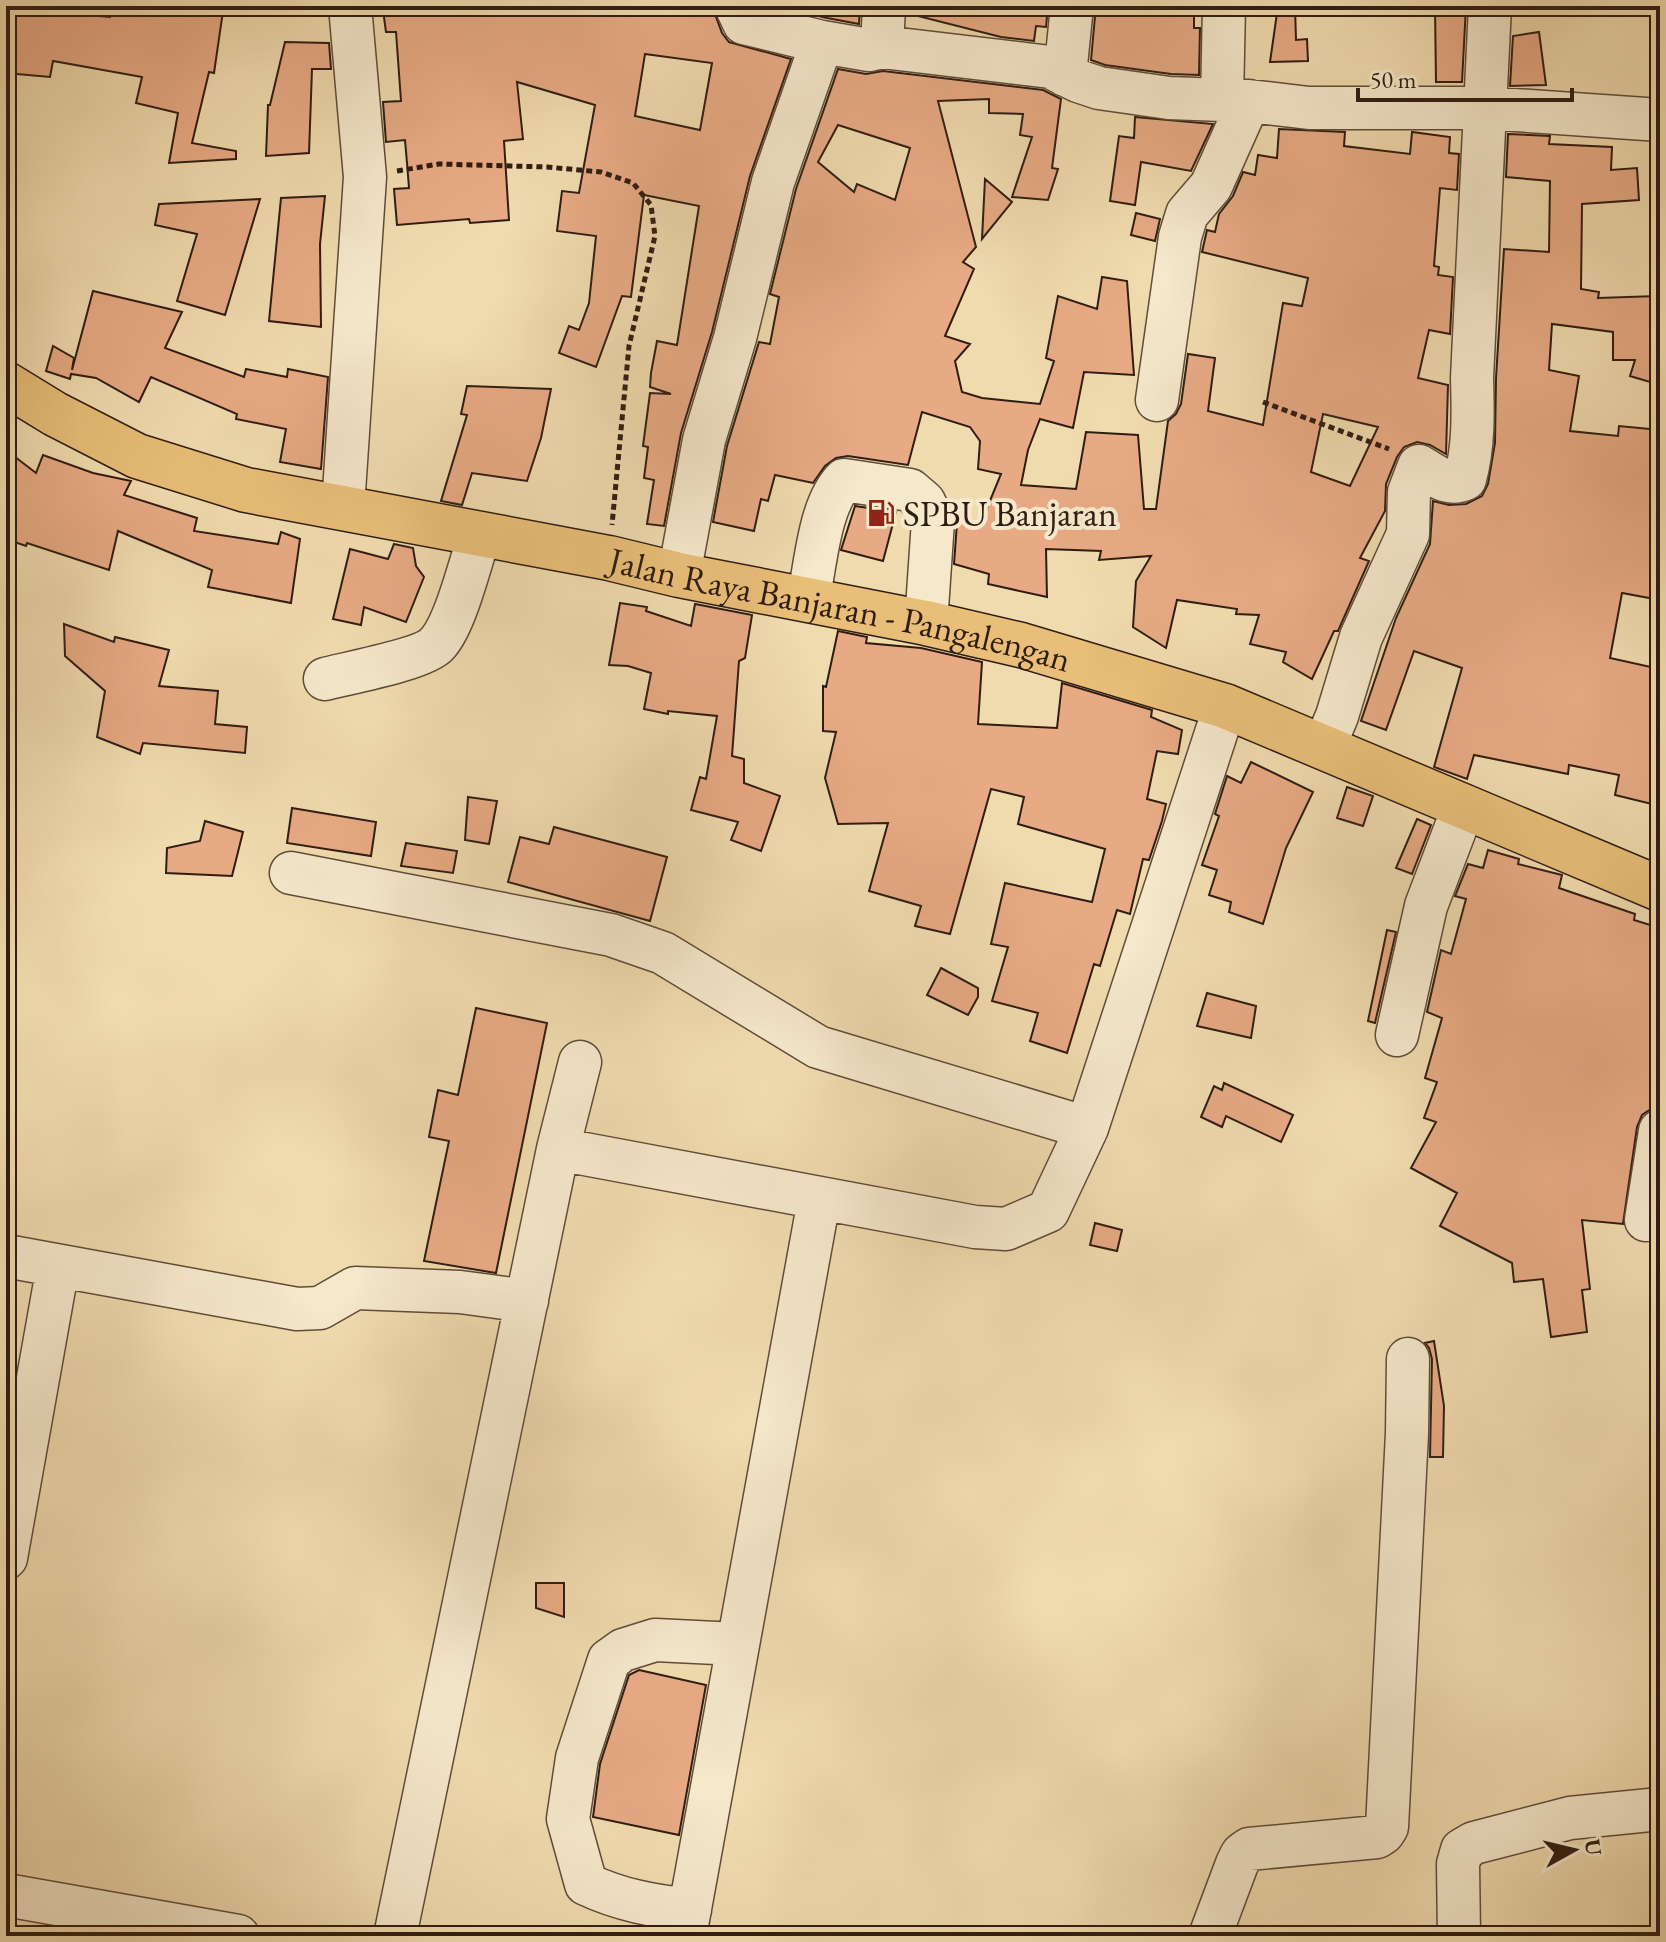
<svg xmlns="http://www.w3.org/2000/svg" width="1666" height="1942" font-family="'EB Garamond',serif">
<rect width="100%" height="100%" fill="#f0dbaf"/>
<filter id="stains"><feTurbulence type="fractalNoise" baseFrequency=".0025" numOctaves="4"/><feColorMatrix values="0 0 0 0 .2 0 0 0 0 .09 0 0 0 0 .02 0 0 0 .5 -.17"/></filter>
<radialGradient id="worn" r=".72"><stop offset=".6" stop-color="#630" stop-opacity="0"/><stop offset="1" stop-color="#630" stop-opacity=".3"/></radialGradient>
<!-- building -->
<path fill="#e7aa85" stroke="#301d12" stroke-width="2" fill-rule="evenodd" d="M6 6H63V13L110 17 111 6H191L223 11 214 73 209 72 192 143 236 151V159L169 163 178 113 136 103 142 77 53 61 50 77 6 73Z
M409 6H712L722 33 729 42 791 59 750 176 712 332 681 433 664 526 647 524 654 480 644 478 648 447 643 446 650 393 671 394 650 387 651 373 657 341 677 345 699 206 644 195 631 297 622 296 596 367 559 353 569 326 579 330 589 303 596 236 557 231 562 191 579 193 595 105 517 82 523 139 504 141 509 220 470 223 469 219 397 225 394 189 409 188 407 163 405 140 386 142 383 102 401 101 396 32H386L383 10ZM645 54 712 63 700 130 635 116Z
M776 6H860L859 24 827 18Z
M911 6H1048L1046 27 1036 26 1034 41 1001 37 910 14Z
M1096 6H1194V28H1200L1199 75 1171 74 1105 65 1091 60Z
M1278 6H1295L1296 40 1307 39 1308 61 1270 62Z
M1435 6H1466L1462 82H1436Z
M1539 32 1546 85 1510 86 1513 36Z
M285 42 329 43 331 69H312L309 153 266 156 268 105H270Z
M838 69 866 74 883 71 1043 90 1061 99 1052 168 1058 169 1048 200 1012 197 1032 137 1020 135 1023 114 989 113V99L938 101 976 247 963 262 974 269 945 336 970 344 955 361 962 392 982 398 1040 404 1054 361 1046 358 1058 296 1097 309 1102 277 1127 281 1134 375 1084 372 1073 428 1040 419 1028 450 1021 485 1076 489 1086 432 1138 435 1144 509H1156L1168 421 1176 414 1181 404 1188 354 1215 358 1208 411 1263 425 1283 303 1302 306 1308 278 1202 252 1207 230 1215 232 1219 214 1233 196 1243 172 1255 175 1258 155 1277 158 1279 129 1345 132 1344 146 1410 154 1412 132 1450 137 1449 153 1459 154 1457 190 1440 188 1434 266 1439 267 1438 275 1453 277 1450 334 1429 330 1418 378 1448 385 1446 454 1430 445 1417 442 1404 447 1397 457 1386 484 1385 511 1360 558 1369 561 1338 631H1334L1312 679 1283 662 1286 652 1250 644 1259 615 1236 614 1237 609 1177 600 1166 648 1133 627 1136 581 1151 556 1099 560 1101 551 1046 549 1047 597 988 584 989 574 954 564 957 523 965 519 980 525 1001 474 978 469 980 441 970 427 922 412 908 465 848 456 836 458 825 466 813 483 775 475 768 501 761 499 754 531 713 522 727 446 759 342 770 344 779 297 770 294 796 189ZM838 125 910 148 895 200 857 184 854 192 818 162ZM1323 414 1378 427 1350 486 1311 472Z
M1135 117 1213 124 1191 171 1141 162 1135 205 1110 201 1119 136 1134 138Z
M1508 134 1550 136 1549 144 1612 147 1611 170 1637 168 1639 200 1582 204 1581 289 1599 292 1598 298 1657 296 1660 385 1630 376 1635 360H1613V332L1552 324 1549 370 1579 376 1570 431 1618 436 1619 426 1660 430V600L1622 593 1610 658 1660 669V806L1615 795 1619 775 1569 765 1568 774 1474 755 1467 779 1434 767 1462 668 1414 651 1386 730 1361 721 1396 618 1430 544 1433 501 1449 505 1466 504 1482 496 1488 484 1495 443 1496 378 1504 249 1549 252 1550 181 1506 177Z
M985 179 1012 202 982 239Z
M325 196 320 244 321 327 269 321 281 198Z
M260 199 225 315 177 301 197 234 155 225 159 204Z
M1136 213 1160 219 1155 241 1131 235Z
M93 291 182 312 165 348 244 377 246 369 287 377 288 369 328 377 321 469 280 462 286 429 236 419 237 414 151 377 139 402 96 378 71 374 70 379 46 371 53 346 74 358 72 370Z
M467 386 551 389 541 438 527 481 472 473 462 505 441 501 467 415 461 414Z
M6 450 36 473 43 455 93 473 131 481 124 495 197 518 194 531 278 544 281 532 300 539 291 603 208 587 212 570 118 531 109 570 27 543 26 546 6 539Z
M855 506 896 512 883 561 841 550Z
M394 544 413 548 416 566 424 577 406 622 364 607 361 625 333 619 350 549 388 559Z
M620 603 647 607 646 611 691 626 695 604 752 615 745 658 739 661 732 756 744 759V783L780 796 761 851 731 840 738 822 691 810 700 777 706 779 717 716 668 711V714L644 709 651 673 628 666 609 665Z
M64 624 114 642 115 637 169 650 159 686 218 691 215 724 247 727 245 753 143 743 140 754 97 737 105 691 65 656Z
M838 631 867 637 866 643 921 648 982 662 978 724 1057 728 1062 683 1152 710 1151 717 1182 730 1178 754 1157 751 1147 799 1166 804 1162 821 1149 860 1143 859 1130 914 1117 910 1100 966 1094 964 1067 1053 1030 1041 1038 1013 992 1001 1008 947 991 944 1005 883 1092 902 1105 849 1018 824 1024 797 991 789 950 934 915 926 921 906 869 891 888 823 838 824 825 778 836 732 823 731V686L826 687Z
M1251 762 1313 792 1286 848 1263 924 1229 912 1231 902 1209 895 1217 870 1202 865 1219 816 1215 814 1227 776 1241 783Z
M1347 787 1373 796 1363 826 1337 818Z
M468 797 497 801 489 844 465 840Z
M292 808 376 822 371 856 287 843Z
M1417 819 1431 825 1412 874 1396 868Z
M205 821 243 832 232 876 166 873 167 848 200 841Z
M554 827 667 857 650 921 508 882 520 837 549 844Z
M406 843 457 851 453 873 401 866Z
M1488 850 1519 859 1518 864 1562 875 1559 888 1635 914 1634 920 1660 928V1108L1651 1109 1642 1115 1637 1127 1623 1224 1582 1220 1590 1289 1582 1290 1587 1332 1551 1337 1543 1279 1514 1282 1512 1263 1440 1226 1457 1193 1411 1168 1436 1122 1424 1118 1437 1082 1425 1078 1442 1018 1427 1012 1441 950 1451 954 1466 899 1455 896 1468 864 1483 868Z
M1387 930 1396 932 1375 1023 1368 1021Z
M941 968 978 988V997L968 1015 927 995Z
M1207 993 1256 1006 1251 1038 1197 1026Z
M476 1008 547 1023 496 1273 424 1261 449 1141 429 1137 438 1090 458 1095Z
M1224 1083 1293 1115 1281 1142 1226 1116 1222 1127 1201 1117 1214 1086 1222 1090Z
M1095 1223 1122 1230 1117 1251 1090 1245Z
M1434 1341 1444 1406 1443 1457H1430L1432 1359 1429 1348 1425 1343Z
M536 1583H564V1617L536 1608Z
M639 1670 706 1685 679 1835 593 1817 600 1764 629 1675Z"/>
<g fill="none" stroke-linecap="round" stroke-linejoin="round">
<!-- minor casing -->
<g stroke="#604c39" stroke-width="45">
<path id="minor" d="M822 42 869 50 882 47 1050 67 1078 81 1099 88 1169 98 1249 101 1309 108H1486L1660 120
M882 47 884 6
M1065 75 1072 6
M1222 101 1224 6
M1157 400 1180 237 1187 214 1211 186 1249 101
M343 507 365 177 350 6
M679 575 704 440 735 338 773 182 822 42 744 23 736 6
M808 600C816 564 819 506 844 480L910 490 924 502 933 521 926 623
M325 679C348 673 424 659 437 644 456 624 470 562 480 534
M1324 747 1337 716 1361 637 1408 534 1409 492 1419 466C1435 475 1447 487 1465 479 1474 446 1473 412 1472 378L1490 6
M291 873 611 935 663 953 818 1047 1087 1128
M1397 1035 1426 906 1464 806
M558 1149 580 1062
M1646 1220 1660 1131
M6 1256 297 1309 320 1308 355 1288 460 1292 527 1301
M6 1558 58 1266
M6 1895 238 1936
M690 1910C653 1906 620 1900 586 1884L568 1819 577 1758 609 1660 623 1650 655 1640 737 1644
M395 1936 558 1149 975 1227 1006 1229 1048 1211 1087 1128 1225 706
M685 1936 819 1200
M1210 1936 1237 1864 1242 1854 1249 1849 1377 1837 1383 1833 1387 1827 1407 1433 1408 1359
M1459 1936 1458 1864 1462 1850 1474 1843 1570 1818 1660 1809"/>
</g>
<!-- major casing -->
<g stroke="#301d12" stroke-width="47">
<g id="major">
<path id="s1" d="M6 384 55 414 137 456 246 490 609 558 679 575 926 623 1021 645 1225 706 1660 889"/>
</g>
</g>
<!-- path -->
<path stroke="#301d12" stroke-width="5" stroke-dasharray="6 4" stroke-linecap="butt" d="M397 171 439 164 547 167 601 172 633 183 651 205 655 236 629 346 612 525
M1263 402 1389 449"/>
<!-- minor -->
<use href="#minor" stroke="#f5e8cb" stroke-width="42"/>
<!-- major -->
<use href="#major" stroke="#e8be78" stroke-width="44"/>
</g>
<!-- icons -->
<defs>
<g id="fuel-bare" transform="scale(2.16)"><path d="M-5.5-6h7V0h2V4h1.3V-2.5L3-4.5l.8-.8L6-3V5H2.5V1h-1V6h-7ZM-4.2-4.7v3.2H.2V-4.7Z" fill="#8f2418" stroke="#f5e8cb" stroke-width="2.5" paint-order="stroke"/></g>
</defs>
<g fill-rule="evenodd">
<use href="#fuel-bare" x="881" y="513"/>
</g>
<g text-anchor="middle" stroke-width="8" stroke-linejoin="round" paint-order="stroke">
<!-- poi labels -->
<g font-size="36" fill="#301d12" stroke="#f5e8cb" text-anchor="start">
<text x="903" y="526">SPBU Banjaran</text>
</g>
<!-- street labels -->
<g font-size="36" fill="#301d12" stroke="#f5e8cb">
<text dy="13" stroke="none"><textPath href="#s1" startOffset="870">Jalan Raya Banjaran - Pangalengan</textPath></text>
</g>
</g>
<!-- margin -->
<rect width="1666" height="1942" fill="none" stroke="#f0dbaf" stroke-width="32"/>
<rect x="8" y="8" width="1650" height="1926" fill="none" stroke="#301d12" stroke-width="4"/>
<rect x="16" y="16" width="1634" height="1910" fill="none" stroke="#301d12" stroke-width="2"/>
<!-- north arrow -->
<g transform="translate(1574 1850) rotate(82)" stroke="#f5e8cb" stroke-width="6" paint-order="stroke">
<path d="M0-6L14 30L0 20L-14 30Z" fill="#301d12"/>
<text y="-12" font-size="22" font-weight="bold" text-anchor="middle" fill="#301d12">U</text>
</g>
<!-- scale -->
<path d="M1358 88v12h214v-12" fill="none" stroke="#301d12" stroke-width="4"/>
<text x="1370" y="88" font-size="24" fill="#301d12" stroke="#f5e8cb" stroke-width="6" paint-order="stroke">50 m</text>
<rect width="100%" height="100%" filter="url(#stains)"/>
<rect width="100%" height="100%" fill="url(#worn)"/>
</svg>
